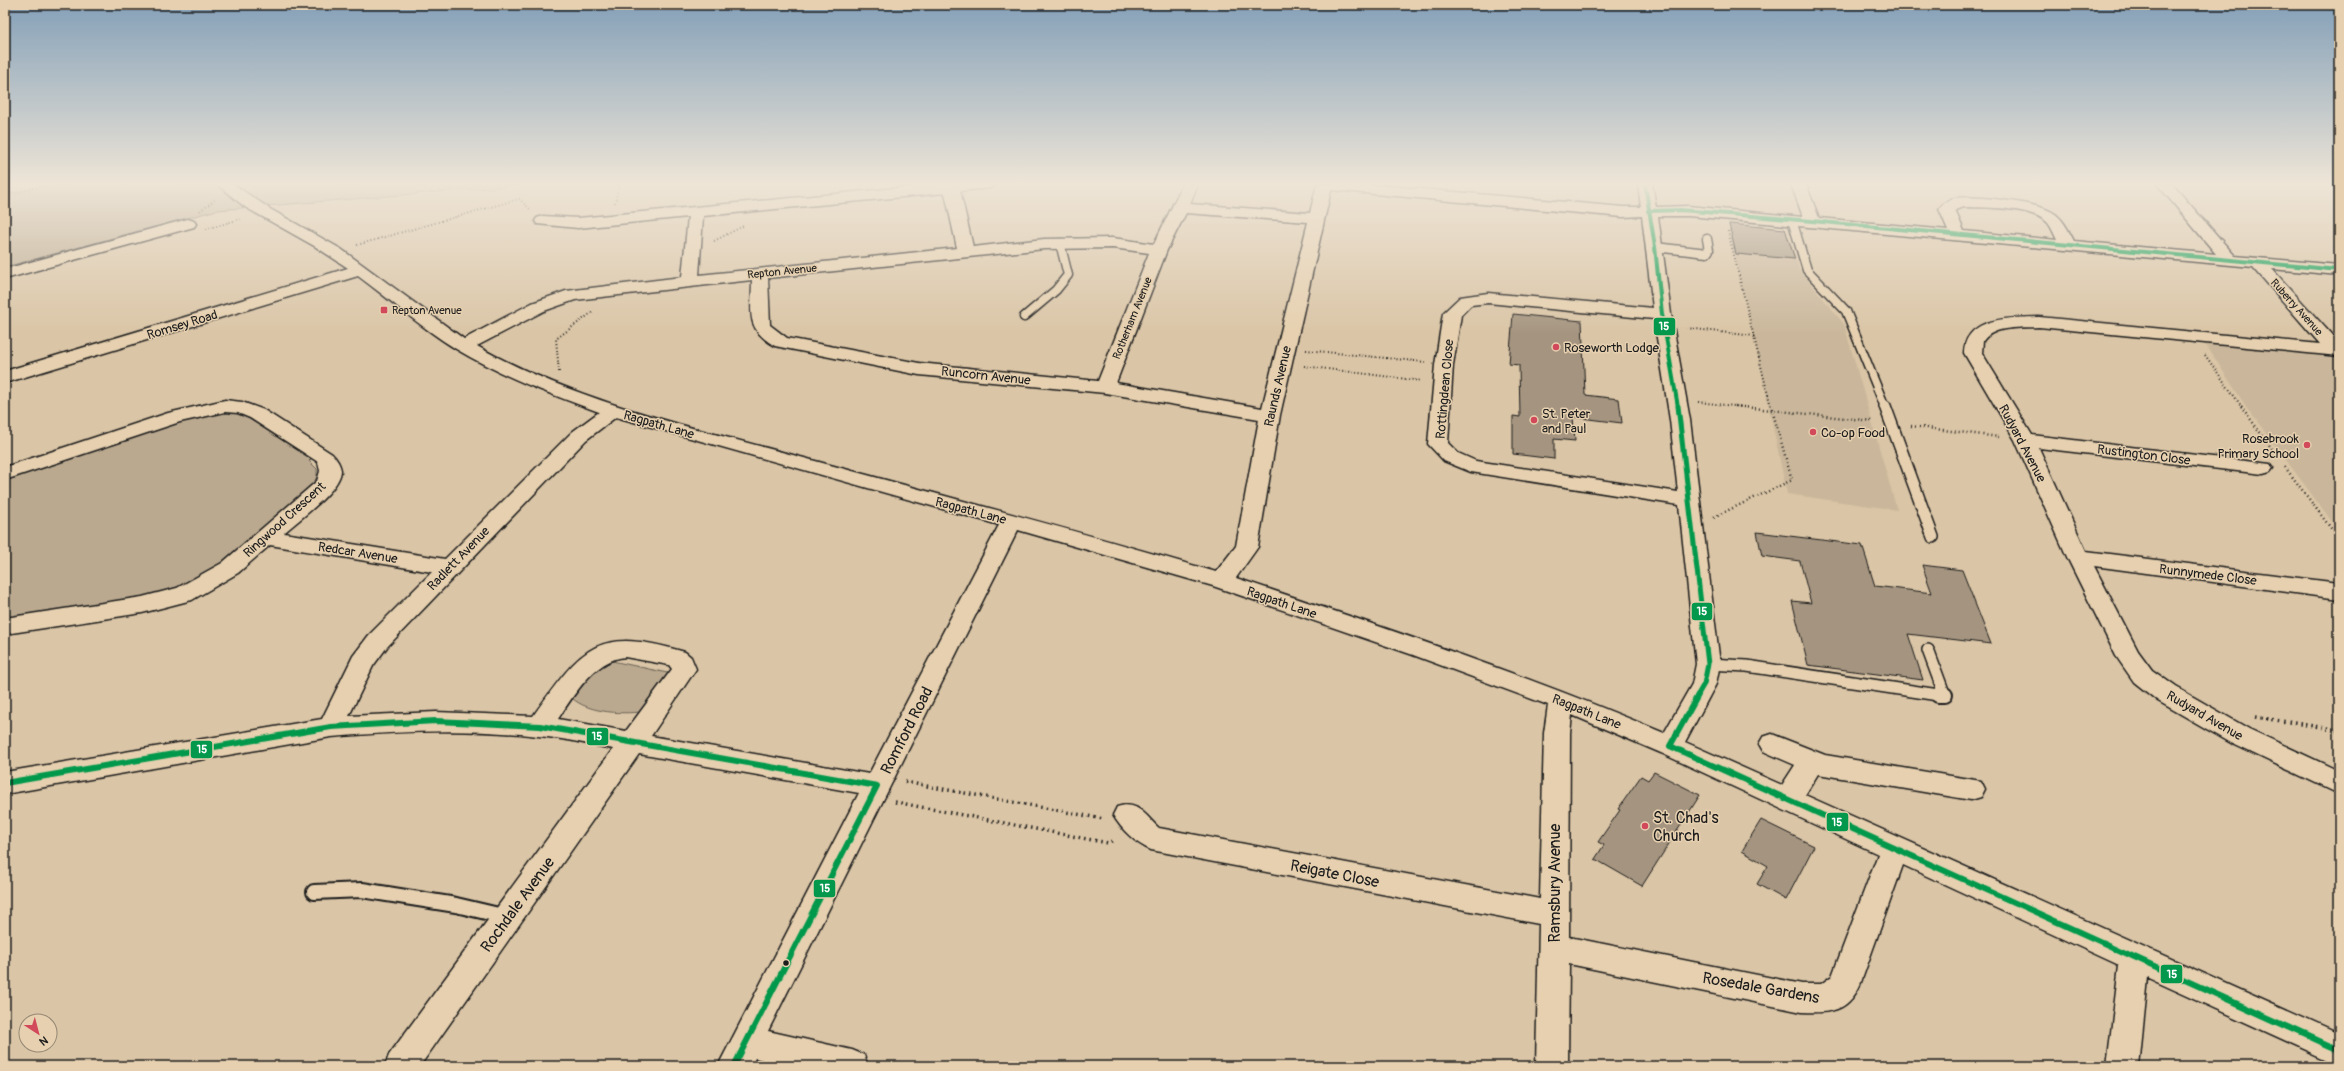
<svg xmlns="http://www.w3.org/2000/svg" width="2344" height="1071" font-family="Pangolin,sans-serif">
<rect width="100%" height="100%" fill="#dac5a6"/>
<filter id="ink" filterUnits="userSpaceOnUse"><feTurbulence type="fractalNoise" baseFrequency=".025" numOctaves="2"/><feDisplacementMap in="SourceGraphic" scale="8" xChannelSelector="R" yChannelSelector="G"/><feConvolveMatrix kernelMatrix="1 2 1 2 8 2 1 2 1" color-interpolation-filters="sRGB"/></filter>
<g filter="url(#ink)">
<!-- built -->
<path fill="#cab79b" d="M1727 222 1787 229 1799 269 1844 324 1897 510 1787 494 1753 331Z
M2204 342 2339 356V531L2247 408Z"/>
<!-- green -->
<path fill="#baa98f" stroke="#6b6256" d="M54 184H538L217 210 5 267V196Z
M225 411 243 415 311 459 309 461 317 469V477L309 491 224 566 169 594 5 618V478L187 418Z
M603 659 672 674 647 711C625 715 588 713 572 698Z"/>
<!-- building -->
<path fill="#a59580" stroke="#1c1c1c" d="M1729 224 1785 229 1795 259 1736 254Z
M1513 314 1582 321 1585 395 1619 399 1622 423 1573 417 1575 441 1554 439V459L1513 454V416L1520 417 1519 365 1509 364Z
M1757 532 1862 545 1875 586 1932 593 1922 565 1962 570 1991 644 1908 634 1923 680 1808 665 1792 601 1811 603 1800 561 1762 556Z
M1654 772 1700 795 1642 886 1595 859 1604 845 1598 842 1620 810 1618 809 1641 776 1648 780Z
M1761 820 1814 846 1786 900 1757 884 1768 866 1742 851Z"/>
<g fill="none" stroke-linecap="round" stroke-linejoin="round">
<!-- lane-far2 casing -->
<g stroke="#1c1c1c" stroke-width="11">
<path id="lane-far2" d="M1792 220 1807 270 1846 311 1885 407
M1655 247 1707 253 1709 250 1707 239
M1024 317 1056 290 1068 275 1060 243"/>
</g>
<!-- lane-far1 casing -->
<g stroke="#1c1c1c" stroke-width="14">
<path id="lane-far1" d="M1885 406 1933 537
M1928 650 1945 696
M1708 664 1747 666 1945 696"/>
</g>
<!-- lane casing -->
<g stroke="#1c1c1c" stroke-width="18">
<path id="lane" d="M1938 695H1945
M314 892 362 890 456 905 507 917"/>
</g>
<!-- street casing -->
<g stroke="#1c1c1c" stroke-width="3">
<path id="street" d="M217 184H233L270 209 341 249 464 339 532 303 566 291 682 277 688 217 578 228 537 224 535 221 537 218 543 216 578 218 940 184H997L990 188 960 191 973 247 1044 239 1113 238 1154 244 1183 184H1198L1190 204 1310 213 1317 184H1365L1623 207H1641L1638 184H1652L1656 207 1688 206 1803 217 1791 184H1806L1819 218 1948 230 1939 209C1942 205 1946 201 1951 199 1969 194 2036 202 2052 212 2063 218 2068 230 2074 241L2216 254 2157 184H2172L2235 256 2339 265V275L2272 269 2339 343V356L2039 327C2022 328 1994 325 1983 341L1982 353 2032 435 2270 464 2273 468 2270 472 2263 474 2039 448 2086 551 2339 583V599L2094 566 2138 651 2152 670 2176 687 2249 729 2339 771V794L2231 743 2158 701 2134 682 2116 656 2067 557 2015 440 1964 353C1965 316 2012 318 2039 317L2320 344 2253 267 1688 216H1658L1671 314 1690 420 1720 664 1716 684 1685 742 1782 785 1795 765 1763 751 1759 744 1763 737 1772 734 1825 755 1981 781 1985 789 1981 797 1971 800 1818 774 1805 795 2339 1034V1065L2148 978 2139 1066H2107L2119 965 1903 865 1860 985C1847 1013 1829 1013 1802 1012L1569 964 1568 1066H1536L1539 924 1151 850C1136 844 1121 829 1113 815L1117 807C1137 800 1145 815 1159 828L1540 899 1544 733 1548 705 1413 655 1213 586 1018 530 768 1031 852 1050 864 1055 868 1066H787L755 1058 751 1066H718L859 793 639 754 420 1066H385L389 1055 613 749C588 744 563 738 538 736 469 728 400 731 331 737L5 794V772L322 719 353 656 369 635 432 572 270 545 238 573 192 600 142 613 5 634V618L142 597 177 588 222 563 317 481 320 471 318 462 250 418 238 413 225 412 180 422 5 480V467L168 413 225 400 242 402 264 410 332 454C336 458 340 464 341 470 341 490 298 520 284 533L445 559 572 432 599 412C550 394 501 376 456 349 421 328 391 300 358 276L5 383V371L348 268 316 247 245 207ZM1331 190 1623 217 1642 216 1653 308 1488 293 1460 297 1443 313 1435 365 1428 444 1444 461 1471 472 1679 505 1696 664 1692 684 1664 733C1524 674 1380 626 1236 578L1258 547 1280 415ZM945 193 957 248 699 275 703 216ZM1963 207C1986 208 2031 206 2048 223 2052 228 2054 234 2057 240L1964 231 1955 210ZM1186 213 1308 222 1262 408 1116 383 1167 250ZM1113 248 1149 253 1098 381 919 363 787 338 770 325 768 278 1044 249ZM752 280C752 312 744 328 775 346L919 375 1105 393 1259 419 1236 546 1216 572C1075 530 934 493 793 455 686 426 575 401 477 346L544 311 575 300ZM1488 303 1654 319 1670 420 1678 492 1476 461 1458 453 1448 443 1453 365 1461 315 1471 305ZM616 417 999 525 869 774 651 736 696 669 691 657 685 652C596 626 583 646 533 716L436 712 349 716 373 666 387 647 586 440ZM625 657 669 665 672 669 626 731 558 719C574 695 594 660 625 657ZM1572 715 1661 753 1878 854 1832 976 1821 984H1802L1569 937 1570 733Z
M188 219 194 221 196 224 194 227 5 279V269Z"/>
</g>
<!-- path-far2 -->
<path stroke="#1c1c1c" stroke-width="2" stroke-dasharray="1 2.5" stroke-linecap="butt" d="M5 195 47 184
M615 203 619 184
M200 211 216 199
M206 229 241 219
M1728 231 1771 407
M714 241 745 225
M357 245 519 199 531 210
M1687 328 1754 336
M1306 350 1425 362
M2205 355 2242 407
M1304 366 1422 381
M559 372 556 339 594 311
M1698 402 1744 407"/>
<!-- path-far1 -->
<path stroke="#1c1c1c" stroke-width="2.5" stroke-dasharray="1 3" stroke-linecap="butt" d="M1735 406 1872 421
M2241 406 2275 453
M1911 426 1999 437
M2285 467 2339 539
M1714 517 1792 480 1771 406"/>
<!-- path -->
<path stroke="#1c1c1c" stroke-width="3.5" stroke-dasharray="1.5 4" stroke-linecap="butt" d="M2256 717 2339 730
M905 782 1104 819
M895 802 1108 843 1115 839"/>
<!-- lane-far2 -->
<use href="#lane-far2" stroke="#e6d0af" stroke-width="8"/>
<!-- lane-far1 -->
<use href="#lane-far1" stroke="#e6d0af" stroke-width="11"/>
<!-- lane -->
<use href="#lane" stroke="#e6d0af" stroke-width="14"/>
<!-- street -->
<use href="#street" fill="#e6d0af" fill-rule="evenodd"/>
<!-- bus-1-far2 casing -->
<g stroke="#e6d0af" stroke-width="6">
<path id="bus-1-far2" d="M1645 184 1655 247 1662 314 1678 407
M1648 211 1681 210 1812 221 2339 270"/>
</g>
<!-- bus-1-far1 casing -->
<g stroke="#e6d0af" stroke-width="8">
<path id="bus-1-far1" d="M1678 406 1708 664 1704 684 1697 696"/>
</g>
<!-- bus-1 casing -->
<g stroke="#e6d0af" stroke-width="10">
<path id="bus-1" d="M1670 746 1698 695
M1670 746 2339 1050
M5 783 331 727 436 721 540 726 877 786 734 1066"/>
</g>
<!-- bus-1-far2 -->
<use href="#bus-1-far2" stroke="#03984c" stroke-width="4"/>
<!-- bus-1-far1 -->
<use href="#bus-1-far1" stroke="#03984c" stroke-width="5"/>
<!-- bus-1 -->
<use href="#bus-1" stroke="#03984c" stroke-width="6"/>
</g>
</g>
<!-- sky -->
<linearGradient id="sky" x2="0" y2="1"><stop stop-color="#84a0b8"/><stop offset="0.55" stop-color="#eee5d7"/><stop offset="1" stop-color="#eee5d7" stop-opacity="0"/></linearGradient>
<rect width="2344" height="334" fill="url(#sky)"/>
<!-- markers -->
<g fill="#d1495b" stroke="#e6d0af" stroke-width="1.5">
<rect x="380" y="306" width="8" height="8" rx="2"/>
<circle cx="1556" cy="347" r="4"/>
<circle cx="1534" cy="420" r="4"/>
<circle cx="1813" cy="432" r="4"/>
<circle cx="2307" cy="445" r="4"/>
<circle cx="1645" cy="826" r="4"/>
</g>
<circle fill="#1c1c1c" stroke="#e6d0af" stroke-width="1.5" cx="786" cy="963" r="3.5"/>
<g text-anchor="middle" stroke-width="3" stroke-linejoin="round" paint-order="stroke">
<!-- far-street labels -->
<g font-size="11" fill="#1c1c1c" stroke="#e6d0af">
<text transform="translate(782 271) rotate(-6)" y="4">Repton Avenue</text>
<text transform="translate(2297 307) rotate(48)" y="4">Ruberry Avenue</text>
<text transform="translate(1132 318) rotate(-68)" y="4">Rotherham Avenue</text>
</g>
<!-- far-poi labels -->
<g font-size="11" fill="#1c1c1c" stroke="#e6d0af" text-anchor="start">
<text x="392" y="314">Repton Avenue</text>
</g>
<!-- street labels -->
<g font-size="13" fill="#1c1c1c" stroke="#e6d0af">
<text transform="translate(182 324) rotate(-17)" y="5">Romsey Road</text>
<text transform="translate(986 375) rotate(6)" y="5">Runcorn Avenue</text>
<text transform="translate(1277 386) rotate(-77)" y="5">Raunds Avenue</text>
<text transform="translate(1444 389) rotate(-85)" y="5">Rottingdean Close</text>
<text transform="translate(659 424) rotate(16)" y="5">Ragpath Lane</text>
<text transform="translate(2023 443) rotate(62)" y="5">Rudyard Avenue</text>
<text transform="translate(2144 454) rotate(7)" y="5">Rustington Close</text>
<text transform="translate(971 510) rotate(15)" y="5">Ragpath Lane</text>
<text transform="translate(284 519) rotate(-42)" y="5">Ringwood Crescent</text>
<text transform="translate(358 552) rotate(9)" y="5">Redcar Avenue</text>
<text transform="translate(458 558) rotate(-46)" y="5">Radlett Avenue</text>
<text transform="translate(2208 574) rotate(7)" y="5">Runnymede Close</text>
<text transform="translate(1282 602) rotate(19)" y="5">Ragpath Lane</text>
<text transform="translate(1587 711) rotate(22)" y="5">Ragpath Lane</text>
<text transform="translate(2205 715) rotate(30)" y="5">Rudyard Avenue</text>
</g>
<!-- poi labels -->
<g font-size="13" fill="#1c1c1c" stroke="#e6d0af" text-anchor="start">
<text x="1564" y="352">Roseworth Lodge</text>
<text x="1542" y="418">St. Peter<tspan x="1542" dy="15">and Paul</tspan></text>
<text x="1821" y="437">Co-op Food</text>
<text x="2299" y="443" text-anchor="end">Rosebrook<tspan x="2299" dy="15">Primary School</tspan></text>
</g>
<!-- near-street labels -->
<g font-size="16" fill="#1c1c1c" stroke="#e6d0af">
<text transform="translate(906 730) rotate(-63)" y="6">Romford Road</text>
<text transform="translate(1335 873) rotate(11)" y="6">Reigate Close</text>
<text transform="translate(1554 883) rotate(-90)" y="6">Ramsbury Avenue</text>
<text transform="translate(517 904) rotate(-54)" y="6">Rochdale Avenue</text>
<text transform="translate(1761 987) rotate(10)" y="6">Rosedale Gardens</text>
</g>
<!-- near-poi labels -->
<g font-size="16" fill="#1c1c1c" stroke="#e6d0af" text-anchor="start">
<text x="1653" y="823">St. Chad's<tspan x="1653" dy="18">Church</tspan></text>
</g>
</g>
<g stroke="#e6d0af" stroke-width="1.5">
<rect x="1653" y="317" width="23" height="19" rx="4" fill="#03984c"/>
<rect x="1691" y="602" width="22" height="19" rx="4" fill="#03984c"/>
<rect x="586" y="727" width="23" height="19" rx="4" fill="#03984c"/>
<rect x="190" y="740" width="23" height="19" rx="4" fill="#03984c"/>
<rect x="1826" y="812" width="23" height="20" rx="4" fill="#03984c"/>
<rect x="813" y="879" width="23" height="19" rx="4" fill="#03984c"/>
<rect x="2160" y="964" width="23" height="20" rx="4" fill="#03984c"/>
</g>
<g font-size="11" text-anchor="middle" font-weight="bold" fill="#fff">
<text x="1664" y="330">15</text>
<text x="1702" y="615">15</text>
<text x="597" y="740">15</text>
<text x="202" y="753">15</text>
<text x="1837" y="826">15</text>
<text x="825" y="892">15</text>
<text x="2172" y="978">15</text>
</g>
<!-- margin -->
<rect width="2344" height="1071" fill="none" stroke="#e6d0af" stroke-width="20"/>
<rect x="10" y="10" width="2324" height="1051" fill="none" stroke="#1c1c1c" stroke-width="1.5" filter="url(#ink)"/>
<!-- north arrow -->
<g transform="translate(38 1033) rotate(144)"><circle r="19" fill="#e6d0af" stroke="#958874"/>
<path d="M0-3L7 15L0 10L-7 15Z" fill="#d1495b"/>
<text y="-6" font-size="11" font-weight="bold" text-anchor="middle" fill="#1c1c1c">N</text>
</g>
</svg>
